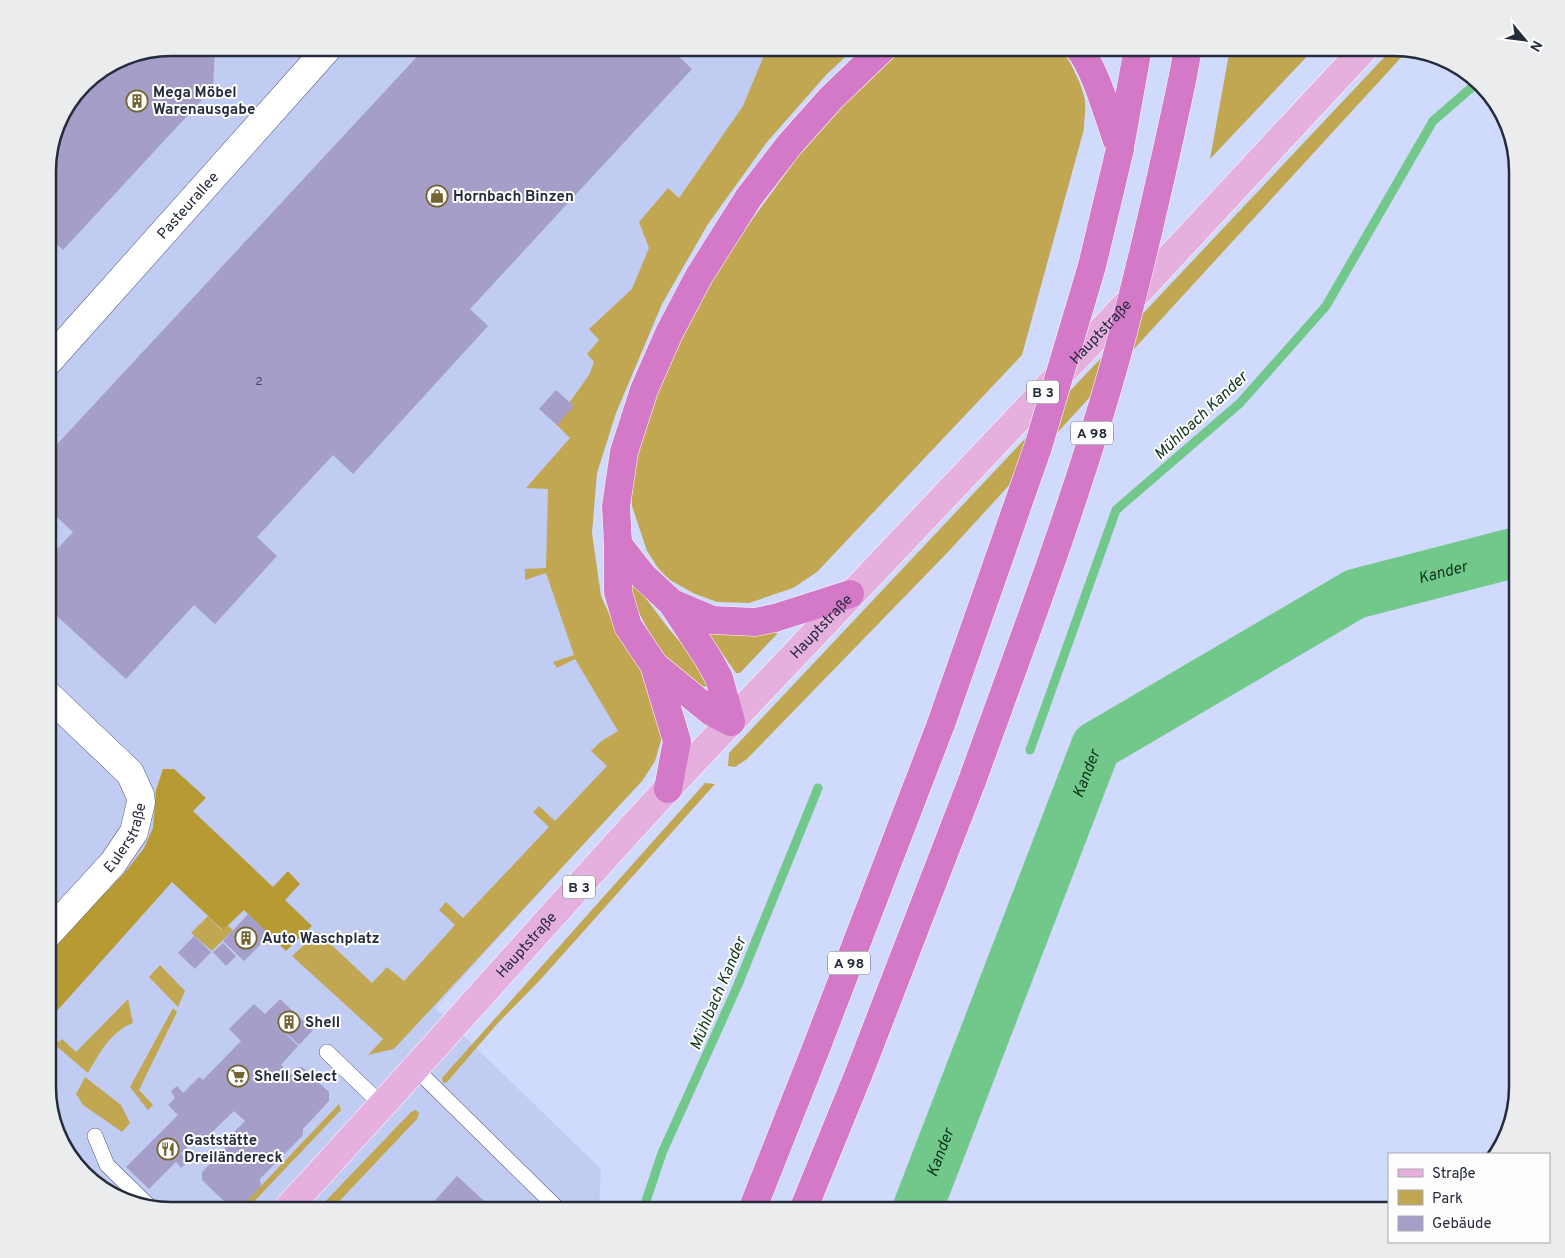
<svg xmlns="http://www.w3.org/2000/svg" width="1565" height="1258" font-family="Overpass,sans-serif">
<rect width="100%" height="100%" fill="#d0dafd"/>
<!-- built -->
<path fill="#c1ccf3" d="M171 48H832L654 257 577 480 586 638 642 779 435 1008 601 1169 599 1210H171L131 1204 90 1180 60 1142 48 1095V162L60 116 89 78 124 57Z"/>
<!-- green -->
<path fill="#c2a753" d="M767 48H855L827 74 767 142 708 224 662 304 616 413 597 473 592 533 601 596 621 640 653 687 662 737 655 761 643 780 394 1049 368 1055 383 1039 292 956 318 932 372 983 387 967 404 981 455 925 439 910 446 902 463 918 549 827 533 812 539 806 555 821 607 766 591 751 600 742 618 731 575 659 557 668 553 662 574 655 546 573 525 580V569L546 568 548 489 526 488 570 438 555 423 589 375 594 362 587 354 599 340 589 329 632 289 649 248 639 222 668 188 679 198 743 106Z
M902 48H1060C1070 60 1083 86 1085 101 1086 110 1084 120 1084 129L1022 355 817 572 793 588 749 603 717 602 693 593 670 580 658 568 647 551 632 506 631 485 638 450 650 412 673 356 695 311 730 250 818 129 875 71Z
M1230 48H1315L1210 159Z
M1393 48 1408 50 948 552 747 759 735 767 728 766 729 753Z
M632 580 669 629 699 664 709 685 706 687C668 678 641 618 626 585Z
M776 631 777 634 740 673H736L709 635 710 633C733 636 754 635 776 631Z
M705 783 715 784 541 979 498 1023 447 1082 443 1083 442 1078Z
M208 916 222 930 228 926 233 930 212 951 191 933Z
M160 965 185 991 178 1007 149 977Z
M128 999 133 1023C110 1032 100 1053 88 1073L55 1045 62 1039 76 1052Z
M173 1008 177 1012 139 1090 153 1105 148 1110 130 1087Z
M85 1077 121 1105 130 1123 122 1132 83 1105 76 1094Z
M339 1104 341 1110 246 1210H238Z
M416 1110 419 1113 417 1119 331 1210H317L411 1112Z"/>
<!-- forest -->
<path fill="#b89a33" d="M163 769H174L206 798 193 811 273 887 288 871 300 884 285 900 312 926 286 951 244 910 223 930 172 882 48 1021V953L127 870 144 848 153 828 156 790Z"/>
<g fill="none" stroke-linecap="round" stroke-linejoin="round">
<!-- stream -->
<path stroke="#71c88a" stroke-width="9" d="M1030 750 1116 510 1240 403 1326 306 1433 121 1478 82
M643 1210 662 1153 737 987 818 788"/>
<!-- river -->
<path stroke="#71c88a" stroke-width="50" id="s1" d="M917 1210 1096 746 1355 594 1517 552"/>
</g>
<!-- building -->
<path fill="#a59ec9" d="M171 48H215L213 88 63 250 48 236V162L60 116 89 78 124 57Z
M425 48H670L692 69 470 309 488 326 353 474 333 455 257 537 277 556 215 624 194 605 126 679 48 608V559L73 532 48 509V454Z
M556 390 574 406 557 425 539 409Z
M248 914 270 935 244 961 223 941Z
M194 936 211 952 195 969 178 953Z
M223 943 236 956 226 966 213 952Z
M280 999 313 1030 299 1045 272 1020 298 1046 281 1065 291 1075 297 1068 302 1067 329 1092V1101L303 1129V1135L260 1179 261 1186 238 1210H233L202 1180V1172L225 1149V1141L245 1121 234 1111 205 1139 200 1134 181 1154 188 1161 181 1168 176 1162 149 1189 126 1167 178 1115 168 1105 175 1098 171 1091 177 1086 183 1093 199 1077 203 1080 241 1041 229 1029 254 1004 265 1014Z
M457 1176 494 1210H431L428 1208Z"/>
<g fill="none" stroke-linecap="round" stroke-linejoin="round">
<!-- service casing -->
<g stroke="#515b80" stroke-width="16">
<path id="service" d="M327 1052 383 1106
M416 1069 559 1210
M95 1136 107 1165 150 1207"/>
</g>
<!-- minor casing -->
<g stroke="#515b80" stroke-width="29">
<g id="minor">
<path id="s2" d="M48 362 328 48"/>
<path id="s3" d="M48 934 113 863 134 832 141 802 140 795 130 773 48 695"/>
</g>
</g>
<!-- primary casing -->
<g stroke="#fff" stroke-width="29">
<g id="primary">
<path id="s4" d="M286 1210C416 1070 541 926 671 785 809 638 949 492 1088 345 1181 247 1272 147 1365 48"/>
</g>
</g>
<!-- motorway casing -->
<g stroke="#fff" stroke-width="29">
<path id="motorway" d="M1078 48C1096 68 1110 123 1120 149
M1183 76 1188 48
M1120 147 1138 48
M618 544 643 576 672 603 708 658 719 678 731 722
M672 603 712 620 755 622 775 618 850 594
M654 665 710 711 731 722
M668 789 677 741 654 665 628 626 618 592V544L616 506 624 452 644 390 669 333 699 276 749 197 790 144 831 98 883 48
M752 1210 815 1051 941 724
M803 1210 859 1073 972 781"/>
</g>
<!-- service -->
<use href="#service" stroke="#fff" stroke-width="15"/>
<!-- minor -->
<use href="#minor" stroke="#fff" stroke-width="28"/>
<!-- primary -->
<use href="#primary" stroke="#e5afde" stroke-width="28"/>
<!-- motorway -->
<use href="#motorway" stroke="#d479c8" stroke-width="28"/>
<!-- motorway-bridge casing -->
<g stroke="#fff" stroke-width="29" stroke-linecap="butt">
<path id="motorway-bridge" d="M941 724 1038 447 1092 266 1120 149
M972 781C1023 640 1077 499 1117 355 1142 263 1163 170 1183 76"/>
</g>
<!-- motorway-bridge -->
<use href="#motorway-bridge" stroke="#d479c8" stroke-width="28"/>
</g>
<!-- icons -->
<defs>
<g id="building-ring" transform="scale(1.125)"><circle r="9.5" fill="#fcfdfc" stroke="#746432" stroke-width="1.5"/><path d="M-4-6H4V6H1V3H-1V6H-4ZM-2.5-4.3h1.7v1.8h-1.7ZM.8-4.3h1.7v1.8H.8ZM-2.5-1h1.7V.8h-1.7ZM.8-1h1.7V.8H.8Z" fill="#746432"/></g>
<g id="shop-ring" transform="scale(1.125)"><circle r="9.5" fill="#fcfdfc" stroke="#746432" stroke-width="1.5"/><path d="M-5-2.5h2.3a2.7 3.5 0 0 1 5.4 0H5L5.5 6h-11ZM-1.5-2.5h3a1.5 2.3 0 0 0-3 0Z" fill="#746432"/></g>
<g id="supermarket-ring" transform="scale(1.125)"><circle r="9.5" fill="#fcfdfc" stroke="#746432" stroke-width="1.5"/><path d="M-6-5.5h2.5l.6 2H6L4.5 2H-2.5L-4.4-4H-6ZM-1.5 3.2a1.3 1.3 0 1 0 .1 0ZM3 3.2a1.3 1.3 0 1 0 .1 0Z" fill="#746432"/></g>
<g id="restaurant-ring" transform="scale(1.125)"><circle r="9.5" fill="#fcfdfc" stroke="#746432" stroke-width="1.5"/><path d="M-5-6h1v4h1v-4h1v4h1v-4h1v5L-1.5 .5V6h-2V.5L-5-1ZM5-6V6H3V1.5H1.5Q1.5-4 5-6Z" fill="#746432"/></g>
</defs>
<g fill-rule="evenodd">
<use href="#building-ring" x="137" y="101"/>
<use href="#shop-ring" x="437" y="196"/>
<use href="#building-ring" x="246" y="938"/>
<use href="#building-ring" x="289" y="1022"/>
<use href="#supermarket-ring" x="238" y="1076"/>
<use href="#restaurant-ring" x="168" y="1149"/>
</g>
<g text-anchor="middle" stroke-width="4" stroke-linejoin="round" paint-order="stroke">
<!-- number labels -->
<g font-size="12" fill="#46485e">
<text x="259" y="385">2</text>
</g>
<!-- shield labels -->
<g fill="#fcfdfc" stroke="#666a75" stroke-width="1">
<rect x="1027" y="380.5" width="32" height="23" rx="4"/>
<rect x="1071" y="421.5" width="42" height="23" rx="4"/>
<rect x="563" y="875.5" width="32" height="23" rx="4"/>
<rect x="828" y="951.5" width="42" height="23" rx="4"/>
</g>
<g font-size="14" font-weight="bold" fill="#262b3b">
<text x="1043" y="397">B 3</text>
<text x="1092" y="438">A 98</text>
<text x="579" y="892">B 3</text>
<text x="849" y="968">A 98</text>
</g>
<!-- poi labels -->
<g font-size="15" font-weight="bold" fill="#262b3b" stroke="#fcfdfc" text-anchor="start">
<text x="153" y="97">Mega Möbel<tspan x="153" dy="17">Warenausgabe</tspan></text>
<text x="453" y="201">Hornbach Binzen</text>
<text x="262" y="943">Auto Waschplatz</text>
<text x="305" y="1027">Shell</text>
<text x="254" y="1081">Shell Select</text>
<text x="184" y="1145">Gaststätte<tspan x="184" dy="17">Dreiländereck</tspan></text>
</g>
<!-- street labels -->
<g font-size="15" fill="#262b3b" stroke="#fcfdfc">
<text dy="5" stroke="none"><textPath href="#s2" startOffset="210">Pasteurallee</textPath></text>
<text dy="5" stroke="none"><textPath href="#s4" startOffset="1198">Hauptstraße</textPath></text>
<text dy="5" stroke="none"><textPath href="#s4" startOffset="792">Hauptstraße</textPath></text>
<text dy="5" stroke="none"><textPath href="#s3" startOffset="125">Eulerstraße</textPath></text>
<text dy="5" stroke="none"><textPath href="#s4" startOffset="358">Hauptstraße</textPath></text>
</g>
<!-- water labels -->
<g font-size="16" font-style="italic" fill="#10351d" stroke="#fcfdfc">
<text transform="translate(1200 415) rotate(-43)" y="6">Mühlbach Kander</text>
<text dy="6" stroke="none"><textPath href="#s1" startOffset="888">Kander</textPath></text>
<text dy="6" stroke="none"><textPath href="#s1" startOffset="468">Kander</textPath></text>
<text transform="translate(717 993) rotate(-67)" y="6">Mühlbach Kander</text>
<text dy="6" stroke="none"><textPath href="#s1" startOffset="62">Kander</textPath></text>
</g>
</g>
<!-- crop -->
<path d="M0 0H1565V1258H0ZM171 56H1394A115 115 0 0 1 1509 171V1087A115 115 0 0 1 1394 1202H171A115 115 0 0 1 56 1087V171A115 115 0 0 1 171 56Z" fill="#ebeced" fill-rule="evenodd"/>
<path fill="none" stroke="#262b3b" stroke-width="2.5" d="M171 56H1394A115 115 0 0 1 1509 171V1087A115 115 0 0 1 1394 1202H171A115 115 0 0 1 56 1087V171A115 115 0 0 1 171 56Z"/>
<!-- legend -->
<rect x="1388" y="1153" width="162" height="90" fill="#fcfdfc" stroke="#a6a9af"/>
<rect x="1398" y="1169" width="25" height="8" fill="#e5afde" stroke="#a6a9af"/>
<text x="1432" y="1178" font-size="15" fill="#262b3b">Straße</text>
<rect x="1398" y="1190" width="25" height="15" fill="#c2a753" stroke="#a6a9af"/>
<text x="1432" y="1203" font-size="15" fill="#262b3b">Park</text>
<rect x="1398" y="1216" width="25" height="15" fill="#a59ec9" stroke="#a6a9af"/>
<text x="1432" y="1228" font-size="15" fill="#262b3b">Gebäude</text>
<!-- north arrow -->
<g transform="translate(1525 40) rotate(119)" stroke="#fcfdfc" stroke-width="4" paint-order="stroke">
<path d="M0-4L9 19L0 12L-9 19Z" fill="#262b3b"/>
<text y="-8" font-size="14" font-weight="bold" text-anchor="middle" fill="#262b3b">N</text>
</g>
</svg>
